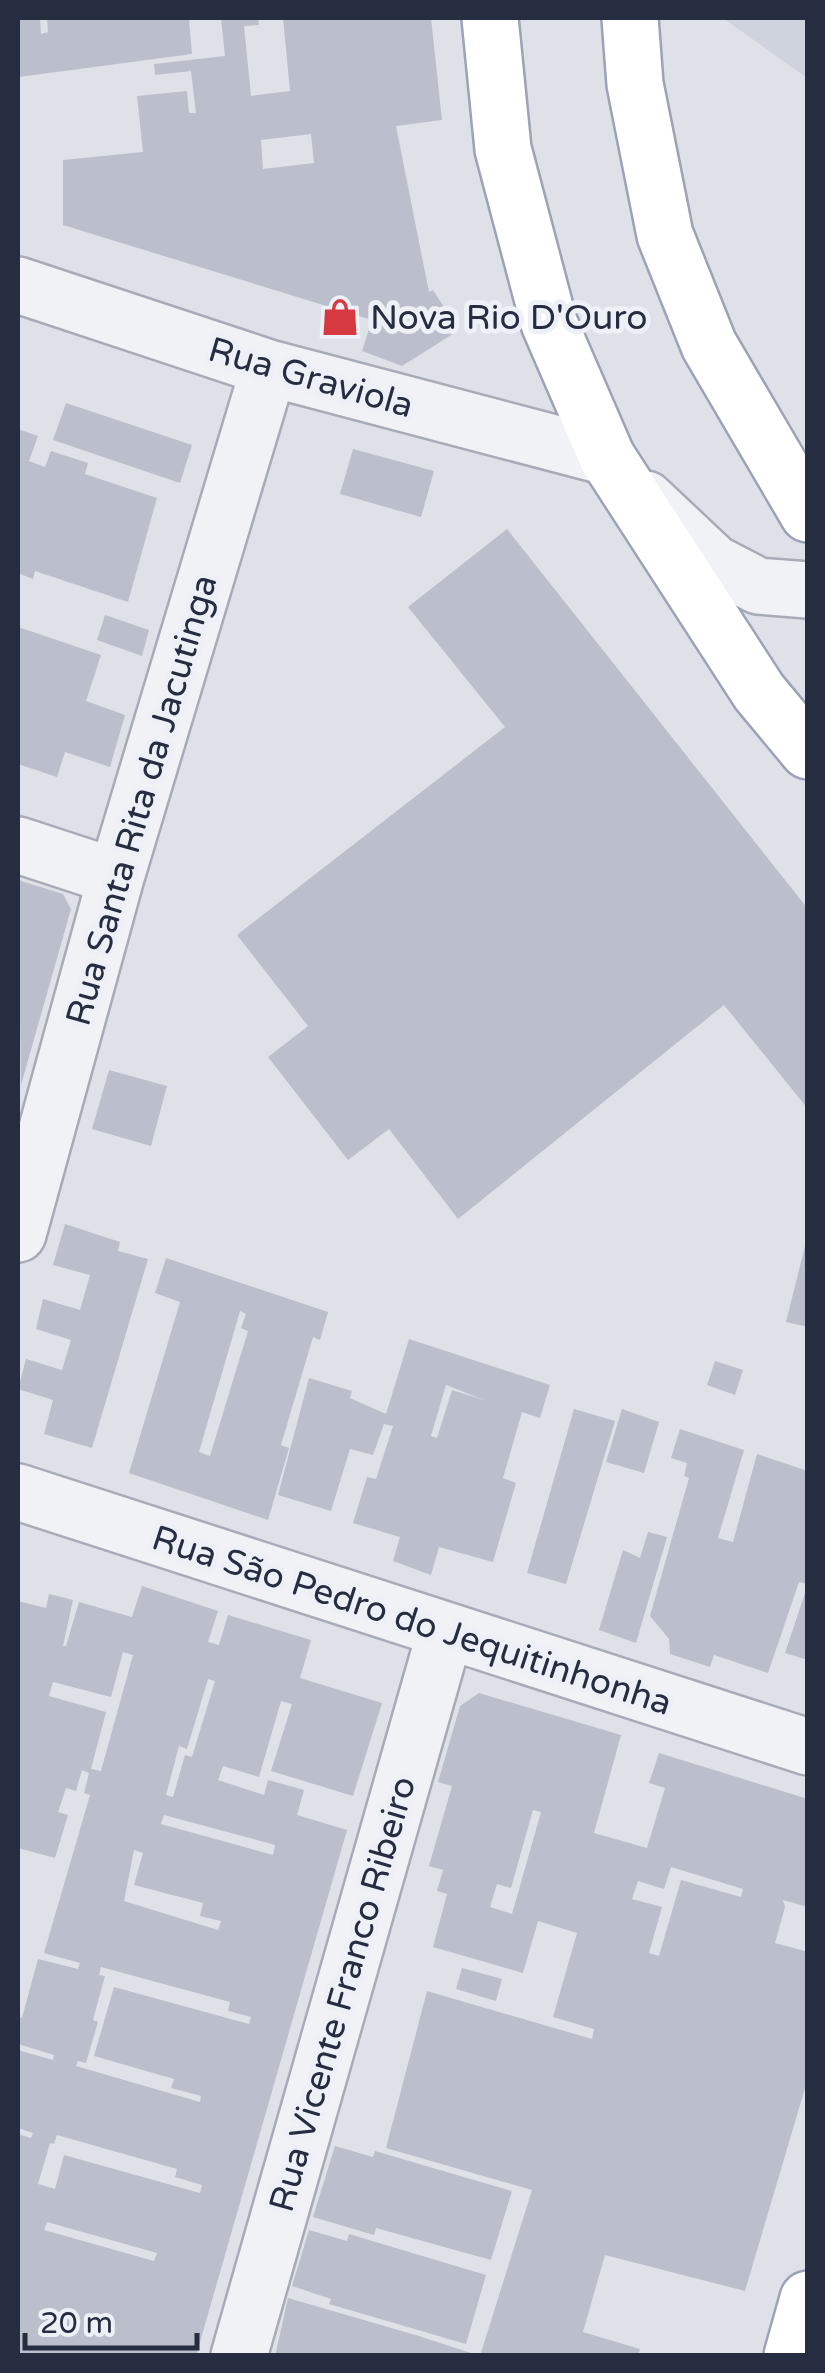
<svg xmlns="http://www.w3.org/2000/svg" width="825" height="2373" font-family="'Varela Round',sans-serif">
<rect width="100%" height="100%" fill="#dee1e8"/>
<!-- built -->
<path fill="#cfd3dd" d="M723 18H807V78Z"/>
<!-- building -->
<path fill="#babfcb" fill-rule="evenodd" d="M18 18H40L41 34 48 32 47 18 189 19 192 54 19 77Z
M221 18H258L259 25 244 26 251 96 290 91 283 18H431L442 120 396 126 429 292 433 290 459 330 402 366 362 351 372 320 63 225V160L143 152 137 96 187 91 189 113H196L191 71 155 75 154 64 225 56ZM311 134 314 163 263 169 261 140Z
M66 403 192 445 180 483 53 440Z
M18 429 38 436 29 461 45 467 51 451 88 463 85 474 157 498 128 602 35 571 33 579 18 573Z
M353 449 434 471 421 517 340 494Z
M507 529 808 909V1109L724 1005 458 1219 389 1129 348 1160 268 1057 308 1026 237 935 505 727 408 607Z
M105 615 149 630 142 656 97 640Z
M18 627 101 655 86 701 125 715 110 767 65 752 57 777 18 764Z
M18 880 63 894 71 909 21 1085Z
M109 1070 167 1086 151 1146 92 1129Z
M65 1224 120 1242 118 1251 148 1259 92 1448 44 1434 53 1400 18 1389 26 1359 62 1370 71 1340 36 1329 43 1299 80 1310 90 1275 53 1265Z
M806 1242H808V1327L786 1322Z
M166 1258 328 1312 320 1340 313 1337 281 1445 289 1448 268 1520 129 1473 180 1302 155 1293ZM240 1311 246 1314 241 1328 248 1331 210 1456 199 1452Z
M409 1339 550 1385 540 1418 522 1412 503 1478 516 1483 493 1562 439 1547 431 1575 393 1561 400 1537 353 1523 367 1477 376 1479 393 1426 384 1424 373 1455 350 1449 331 1511 278 1495 309 1378 352 1391 350 1398 386 1414ZM446 1385 484 1400 452 1390 437 1438 431 1436Z
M715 1361 743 1370 735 1395 707 1385Z
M574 1409 615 1421 566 1584 527 1573Z
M622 1409 659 1422 644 1473 606 1462Z
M680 1429 744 1450 718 1538 733 1542 757 1454 808 1471V1584L799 1582 768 1673 714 1655 710 1667 670 1654 669 1639 650 1616 689 1478 684 1476 687 1463 671 1458Z
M648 1532 667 1537 636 1643 599 1630 623 1550 640 1558Z
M142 1586 218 1611 208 1642 219 1645 228 1615 311 1640 300 1678 382 1703 353 1796 271 1771 292 1704 281 1701 259 1777 223 1766 218 1780 264 1795 268 1780 304 1790 297 1815 347 1830 196 2356H18V2134L31 2138 33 2133 18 2128V2050L53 2060 54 2055 18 2044V2017L22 2018 38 1959 78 1969 80 1963 44 1953 90 1795 84 1793 89 1773 82 1770 76 1791 66 1788 58 1812 68 1815 55 1858 18 1848V1601L46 1608 49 1594 73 1600 63 1646H66L79 1602 132 1617ZM123 1652 133 1655 101 1771 91 1769 106 1712 49 1696 53 1682 111 1697ZM208 1679 215 1681 192 1757 185 1755 173 1797 166 1795 179 1746 187 1749ZM164 1815 275 1845 273 1855 161 1824ZM134 1850 143 1853 134 1885 203 1903 200 1916 221 1921 218 1930 124 1901ZM101 1967 230 2002 228 2011 251 2017 249 2024 114 1987 94 2056 174 2079 171 2088 201 2096 200 2102 76 2066 78 2061 86 2063 98 2022 93 2020 105 1976 99 1975ZM57 2135 177 2169 175 2177 202 2185 200 2193 64 2155 55 2189 38 2184 50 2143 54 2144ZM47 2222 157 2253 154 2261 44 2230Z
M807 1587H808V1660L785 1653Z
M479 1693 621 1735 594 1833 647 1848 665 1788 649 1783 659 1753 808 1799V1907L783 1900 785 1907 775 1943 808 1952V2078L745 2291 605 2255 583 2332 640 2349 638 2356H480L532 2190 386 2148 427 1991 592 2039 594 2029 553 2017 577 1933 538 1921 523 1973 433 1947 447 1894 437 1891 443 1870 429 1866 452 1786 438 1782 460 1706ZM533 1810 541 1812 512 1914 490 1907 497 1884 511 1888ZM671 1867 743 1889 741 1897 681 1880 659 1956 649 1953 662 1907 632 1899 638 1881 664 1889Z
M462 1968 502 1979 496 2001 456 1989Z
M335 2146 373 2157 375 2151 512 2191 491 2260 376 2228 374 2235 313 2217Z
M309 2230 347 2241 349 2234 486 2275 466 2344 329 2304 331 2299 292 2286Z
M288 2298 419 2336 480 2356H275Z"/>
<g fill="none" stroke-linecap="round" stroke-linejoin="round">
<!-- minor casing -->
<g stroke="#a7abb6" stroke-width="60">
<path id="minor" d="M18 285 269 368 607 457
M646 499 714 563 758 586 808 590
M18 845 116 877
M18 1234 116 877 269 368
M18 1492 808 1747
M239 2356 445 1633"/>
</g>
<!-- major casing -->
<g stroke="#9ca3b5" stroke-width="60">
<path id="major" d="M490 18 503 149 549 323 607 457 759 692 808 751
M630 18 635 84 665 235 709 345 808 514
M792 2356 808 2299"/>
</g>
<!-- minor -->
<use href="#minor" stroke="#f1f2f6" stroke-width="55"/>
<!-- major -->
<use href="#major" stroke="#fff" stroke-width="55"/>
</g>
<!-- icons -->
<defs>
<g id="shop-bare" transform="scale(3)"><path d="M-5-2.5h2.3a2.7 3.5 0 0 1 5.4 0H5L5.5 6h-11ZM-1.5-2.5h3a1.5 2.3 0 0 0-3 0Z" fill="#d63a40" stroke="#edf0f6" stroke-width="2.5" paint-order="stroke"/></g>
</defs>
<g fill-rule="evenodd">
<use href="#shop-bare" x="340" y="317"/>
</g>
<g text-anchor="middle" stroke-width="10" stroke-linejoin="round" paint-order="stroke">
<!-- poi labels -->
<g font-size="35" fill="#262d40" stroke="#edf0f6" text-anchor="start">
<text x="370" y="329">Nova Rio D'Ouro</text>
</g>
<!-- street labels -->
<g font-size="35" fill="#262d40" stroke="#edf0f6">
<text transform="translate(311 377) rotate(16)" y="12">Rua Graviola</text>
<text transform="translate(141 800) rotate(-74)" y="12">Rua Santa Rita da Jacutinga</text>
<text transform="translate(412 1620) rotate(18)" y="12">Rua São Pedro do Jequitinhonha</text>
<text transform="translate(342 1994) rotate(-74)" y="12">Rua Vicente Franco Ribeiro</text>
</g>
</g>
<!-- border -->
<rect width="825" height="2373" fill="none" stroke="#262d40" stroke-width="40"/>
<!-- scale -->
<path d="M25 2333v15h172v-15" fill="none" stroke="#262d40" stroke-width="5"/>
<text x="40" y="2333" font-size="30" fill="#262d40" stroke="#edf0f6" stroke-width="8" paint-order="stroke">20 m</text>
</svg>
